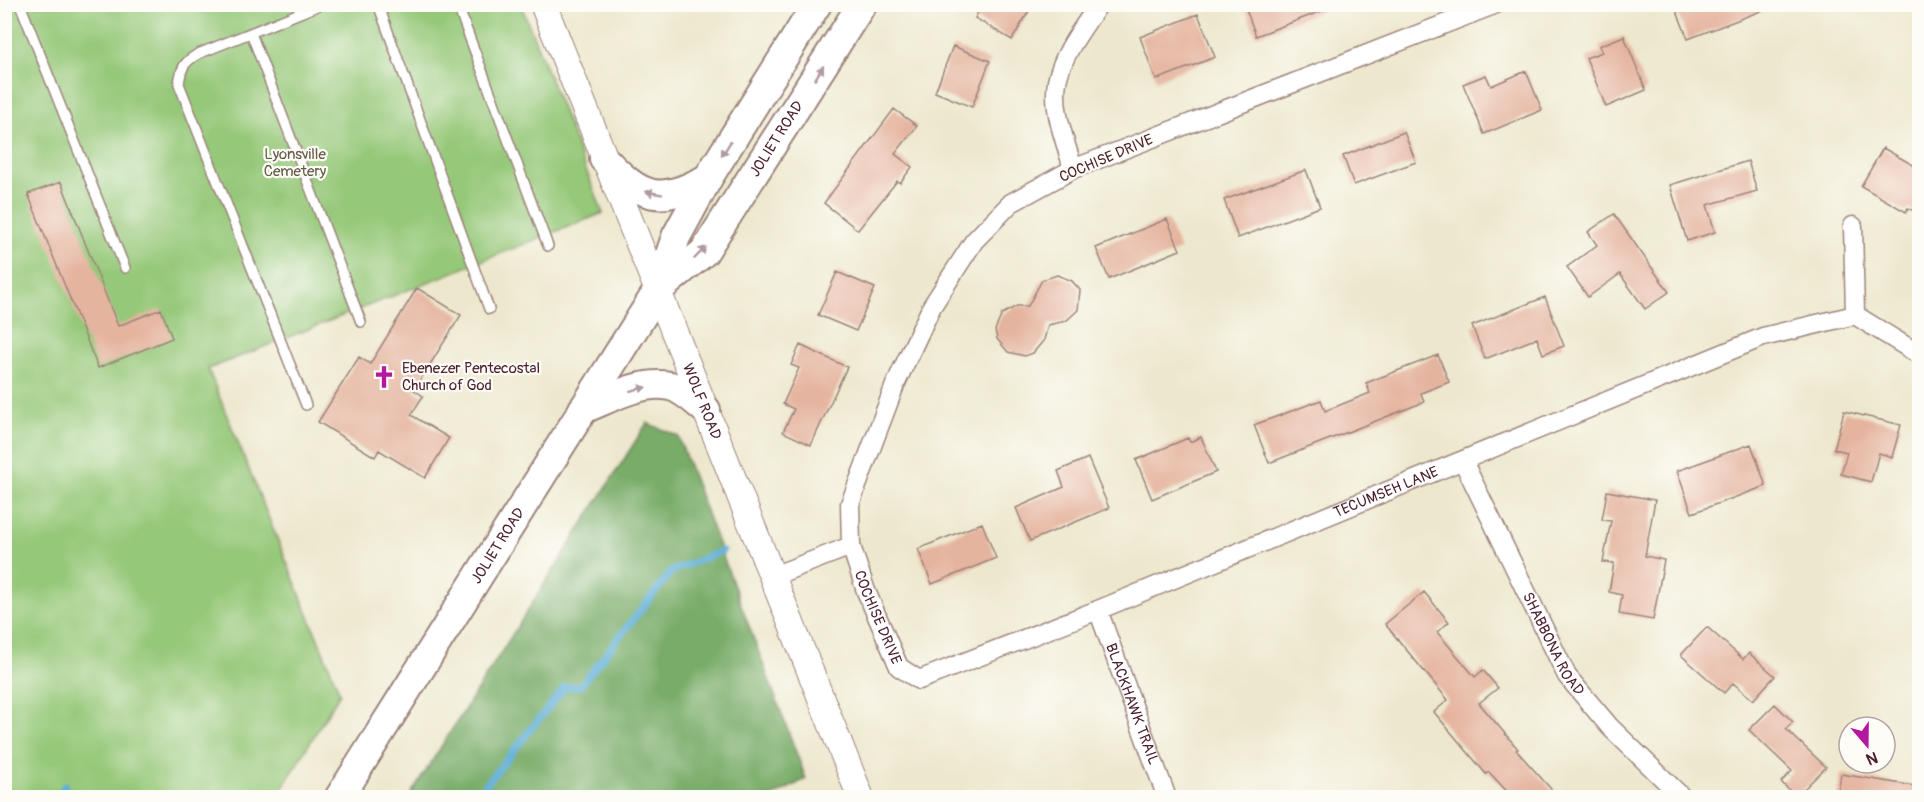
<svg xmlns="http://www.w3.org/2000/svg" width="1924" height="802" font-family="Pangolin,sans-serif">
<rect width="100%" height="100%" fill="#fdfcf7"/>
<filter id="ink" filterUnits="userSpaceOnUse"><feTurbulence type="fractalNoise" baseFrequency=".0167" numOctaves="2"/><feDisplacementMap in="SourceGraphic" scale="12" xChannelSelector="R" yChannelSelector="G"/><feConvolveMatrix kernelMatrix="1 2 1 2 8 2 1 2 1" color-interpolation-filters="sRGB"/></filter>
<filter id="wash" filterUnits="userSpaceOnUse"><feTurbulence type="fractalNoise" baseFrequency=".008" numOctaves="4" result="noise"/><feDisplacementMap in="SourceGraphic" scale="24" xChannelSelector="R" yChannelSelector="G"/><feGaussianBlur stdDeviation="1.35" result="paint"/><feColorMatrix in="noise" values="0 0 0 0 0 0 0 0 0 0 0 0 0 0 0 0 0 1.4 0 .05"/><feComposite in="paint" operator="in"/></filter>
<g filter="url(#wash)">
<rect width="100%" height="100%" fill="#ede8cd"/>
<!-- green -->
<path fill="#95c878" stroke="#707452" stroke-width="1.5" d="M5 5H521L603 213 208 369 340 693 277 797 5 798Z"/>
<!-- forest -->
<path fill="#78ac68" stroke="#61664a" stroke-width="1.5" d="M647 423 678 436 806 779 770 798 409 797Z"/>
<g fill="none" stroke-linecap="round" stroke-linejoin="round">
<!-- stream -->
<path stroke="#5dafd8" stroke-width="7" d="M57 798 65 785
M485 798V786L565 687 580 686 672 571 722 551"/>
</g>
<g id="blocks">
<!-- building -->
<path fill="#e5b49f" d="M983 4H1033L1012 40 975 18Z
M1244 4H1334L1335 6 1256 36Z
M1674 4H1774V6L1688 39Z
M1198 14 1215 57 1156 80 1140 37Z
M1624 36 1646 90 1606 107 1586 58 1602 52 1599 46Z
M953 46 990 61 972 107 935 92Z
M1526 71 1542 110 1484 134 1463 84 1486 75 1491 86Z
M894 109 917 126 895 154 912 167 900 183 897 181 858 230 824 203Z
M1404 132 1416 162 1354 185 1343 156Z
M1883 148 1920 169V214L1908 208 1906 212 1861 186Z
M1748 161 1757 191 1707 205 1715 232 1687 241 1670 185Z
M1306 170 1320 207 1238 238 1224 200Z
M61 182 118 326 161 309 172 338 98 368 28 194Z
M1614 214 1669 292 1645 309 1620 274 1588 297 1567 267 1597 245 1588 232Z
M1167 219 1180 250 1109 279 1096 248Z
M837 272 875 288 856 331 818 315Z
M1057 275 1072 281 1080 290 1078 310 1066 321 1048 325 1044 340 1033 353 1025 356 1008 352 997 339 995 330 1002 314 1017 306H1028L1042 280Z
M417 288 461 315 414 390 423 396 411 415 449 438 425 478 379 450 375 457 318 422 359 357 370 364Z
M1545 297 1564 346 1543 354 1537 338 1485 359 1472 326Z
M800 345 847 367 811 445 783 432 794 409 783 404 799 368 791 365Z
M1438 355 1449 382 1421 393 1424 402 1269 463 1254 425 1321 400 1325 411 1370 393 1366 383Z
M1844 411 1901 425 1892 457 1879 453 1871 482 1841 474 1847 452 1834 449Z
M1201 437 1216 472 1152 499 1136 460 1188 438 1190 442Z
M1751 444 1766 486 1692 513 1677 471Z
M1088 458 1109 508 1030 541 1016 508 1064 487 1058 471Z
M1607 491 1655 500 1645 556 1664 560 1653 620 1619 614 1622 595 1609 592 1614 563 1603 562 1611 521 1602 520Z
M982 523 996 558 932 584 918 549Z
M1424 592 1449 622 1437 632 1475 677 1483 670 1498 688 1479 703 1518 749 1516 750 1559 798H1513L1489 772 1486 774 1434 712 1448 700 1385 624Z
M1707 627 1743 659 1749 653 1775 676 1753 700 1733 683 1724 693 1681 655Z
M1775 704 1793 722 1786 729 1826 767 1796 797 1781 782 1792 771 1749 730Z
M1841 774 1920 787V798H1837Z"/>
</g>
</g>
<g filter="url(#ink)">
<use href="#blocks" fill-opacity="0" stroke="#9c847c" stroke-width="1.5"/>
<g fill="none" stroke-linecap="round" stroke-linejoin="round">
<!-- lane casing -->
<g stroke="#9c847c" stroke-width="12">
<path id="lane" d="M20 4 125 268
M378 4 489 309
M457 4 548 246
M251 33 361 322
M306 405 179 84C181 68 184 62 198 54L322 4"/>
</g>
<!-- street casing -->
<g stroke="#9c847c" stroke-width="21">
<g id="street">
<path id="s1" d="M1496 4 1073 169 1011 203 974 241 932 306 895 385 850 504 851 546 866 591 899 667 919 680 1098 610 1763 337 1855 315"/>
<path d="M1073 169C1066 142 1052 111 1057 82 1062 54 1083 28 1099 4"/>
<path d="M1853 226 1855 315"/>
<path d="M1855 315 1920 355"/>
<path id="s2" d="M1463 461 1567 676 1610 727 1683 798"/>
<path d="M773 576 851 546"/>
<path id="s3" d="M1098 610 1167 798"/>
</g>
</g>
<!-- secondary casing -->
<g stroke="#9c847c" stroke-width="28">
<g id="secondary">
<path id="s4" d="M543 4 861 798"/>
</g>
</g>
<!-- primary casing -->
<g stroke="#9c847c" stroke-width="32">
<g id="primary">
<path d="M604 159C642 199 659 205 708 178"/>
<path id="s5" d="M658 290 704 252 862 4"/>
<path d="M583 409C609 399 641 380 670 386 683 389 696 402 706 410"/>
<path id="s6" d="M339 798 657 292 676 237 708 178 817 4"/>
</g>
</g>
<!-- lane -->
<use href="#lane" stroke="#fff" stroke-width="9"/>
<!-- street -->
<use href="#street" stroke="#fff" stroke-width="18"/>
<!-- secondary -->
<use href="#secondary" stroke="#fff" stroke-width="26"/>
<!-- primary -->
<use href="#primary" stroke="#fff" stroke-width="28"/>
</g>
<!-- one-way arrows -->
<defs><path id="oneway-solid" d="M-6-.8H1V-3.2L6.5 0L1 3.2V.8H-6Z" transform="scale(1.5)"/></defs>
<g fill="#ae9aa0">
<use href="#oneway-solid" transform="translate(819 73) rotate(-58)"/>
<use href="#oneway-solid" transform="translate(726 149) rotate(122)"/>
<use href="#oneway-solid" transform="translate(654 193) rotate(-170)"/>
<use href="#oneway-solid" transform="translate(700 253) rotate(-46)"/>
<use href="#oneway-solid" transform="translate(638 389) rotate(-14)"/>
</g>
</g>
<!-- icons -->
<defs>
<g id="church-bare" transform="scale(1.8)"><path d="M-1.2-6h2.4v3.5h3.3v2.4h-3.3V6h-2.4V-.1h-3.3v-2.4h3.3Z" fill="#b5179e" stroke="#fdfcf7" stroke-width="2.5" paint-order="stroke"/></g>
</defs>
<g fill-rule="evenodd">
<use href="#church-bare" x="384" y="377"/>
</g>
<g text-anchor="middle" stroke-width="4.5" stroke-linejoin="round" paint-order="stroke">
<!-- street labels -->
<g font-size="15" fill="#4a1f2b" stroke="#fdfcf7">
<text dy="5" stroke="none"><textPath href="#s5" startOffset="194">JOLIET ROAD</textPath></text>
<text transform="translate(1106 158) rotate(-23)" y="5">COCHISE DRIVE</text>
<text dy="5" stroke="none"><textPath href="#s4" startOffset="428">WOLF ROAD</textPath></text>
<text dy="5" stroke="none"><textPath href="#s1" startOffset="1569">TECUMSEH LANE</textPath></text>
<text dy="5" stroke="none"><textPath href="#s6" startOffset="298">JOLIET ROAD</textPath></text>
<text dy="5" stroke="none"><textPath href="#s1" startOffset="988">COCHISE DRIVE</textPath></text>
<text dy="5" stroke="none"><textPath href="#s2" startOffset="204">SHABBONA ROAD</textPath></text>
<text dy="5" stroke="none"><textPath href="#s3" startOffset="100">BLACKHAWK TRAIL</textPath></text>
</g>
<!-- park labels -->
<g font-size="15" fill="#645a46" stroke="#fdfcf7">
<text x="295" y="159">Lyonsville<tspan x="295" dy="17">Cemetery</tspan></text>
</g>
<!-- poi labels -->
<g font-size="15" fill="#4a1f2b" stroke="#fdfcf7" text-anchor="start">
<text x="402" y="373">Ebenezer Pentecostal<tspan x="402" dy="17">Church of God</tspan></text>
</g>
</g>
<!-- margin -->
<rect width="1924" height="802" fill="none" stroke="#fdfcf7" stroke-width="24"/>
<!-- north arrow -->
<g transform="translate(1867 745) rotate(160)"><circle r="28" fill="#fdfcf7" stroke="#b5a4a5" stroke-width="1.5"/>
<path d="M0-4.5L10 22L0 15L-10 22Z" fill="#b5179e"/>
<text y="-9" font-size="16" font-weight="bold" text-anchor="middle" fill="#4a1f2b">N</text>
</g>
</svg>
